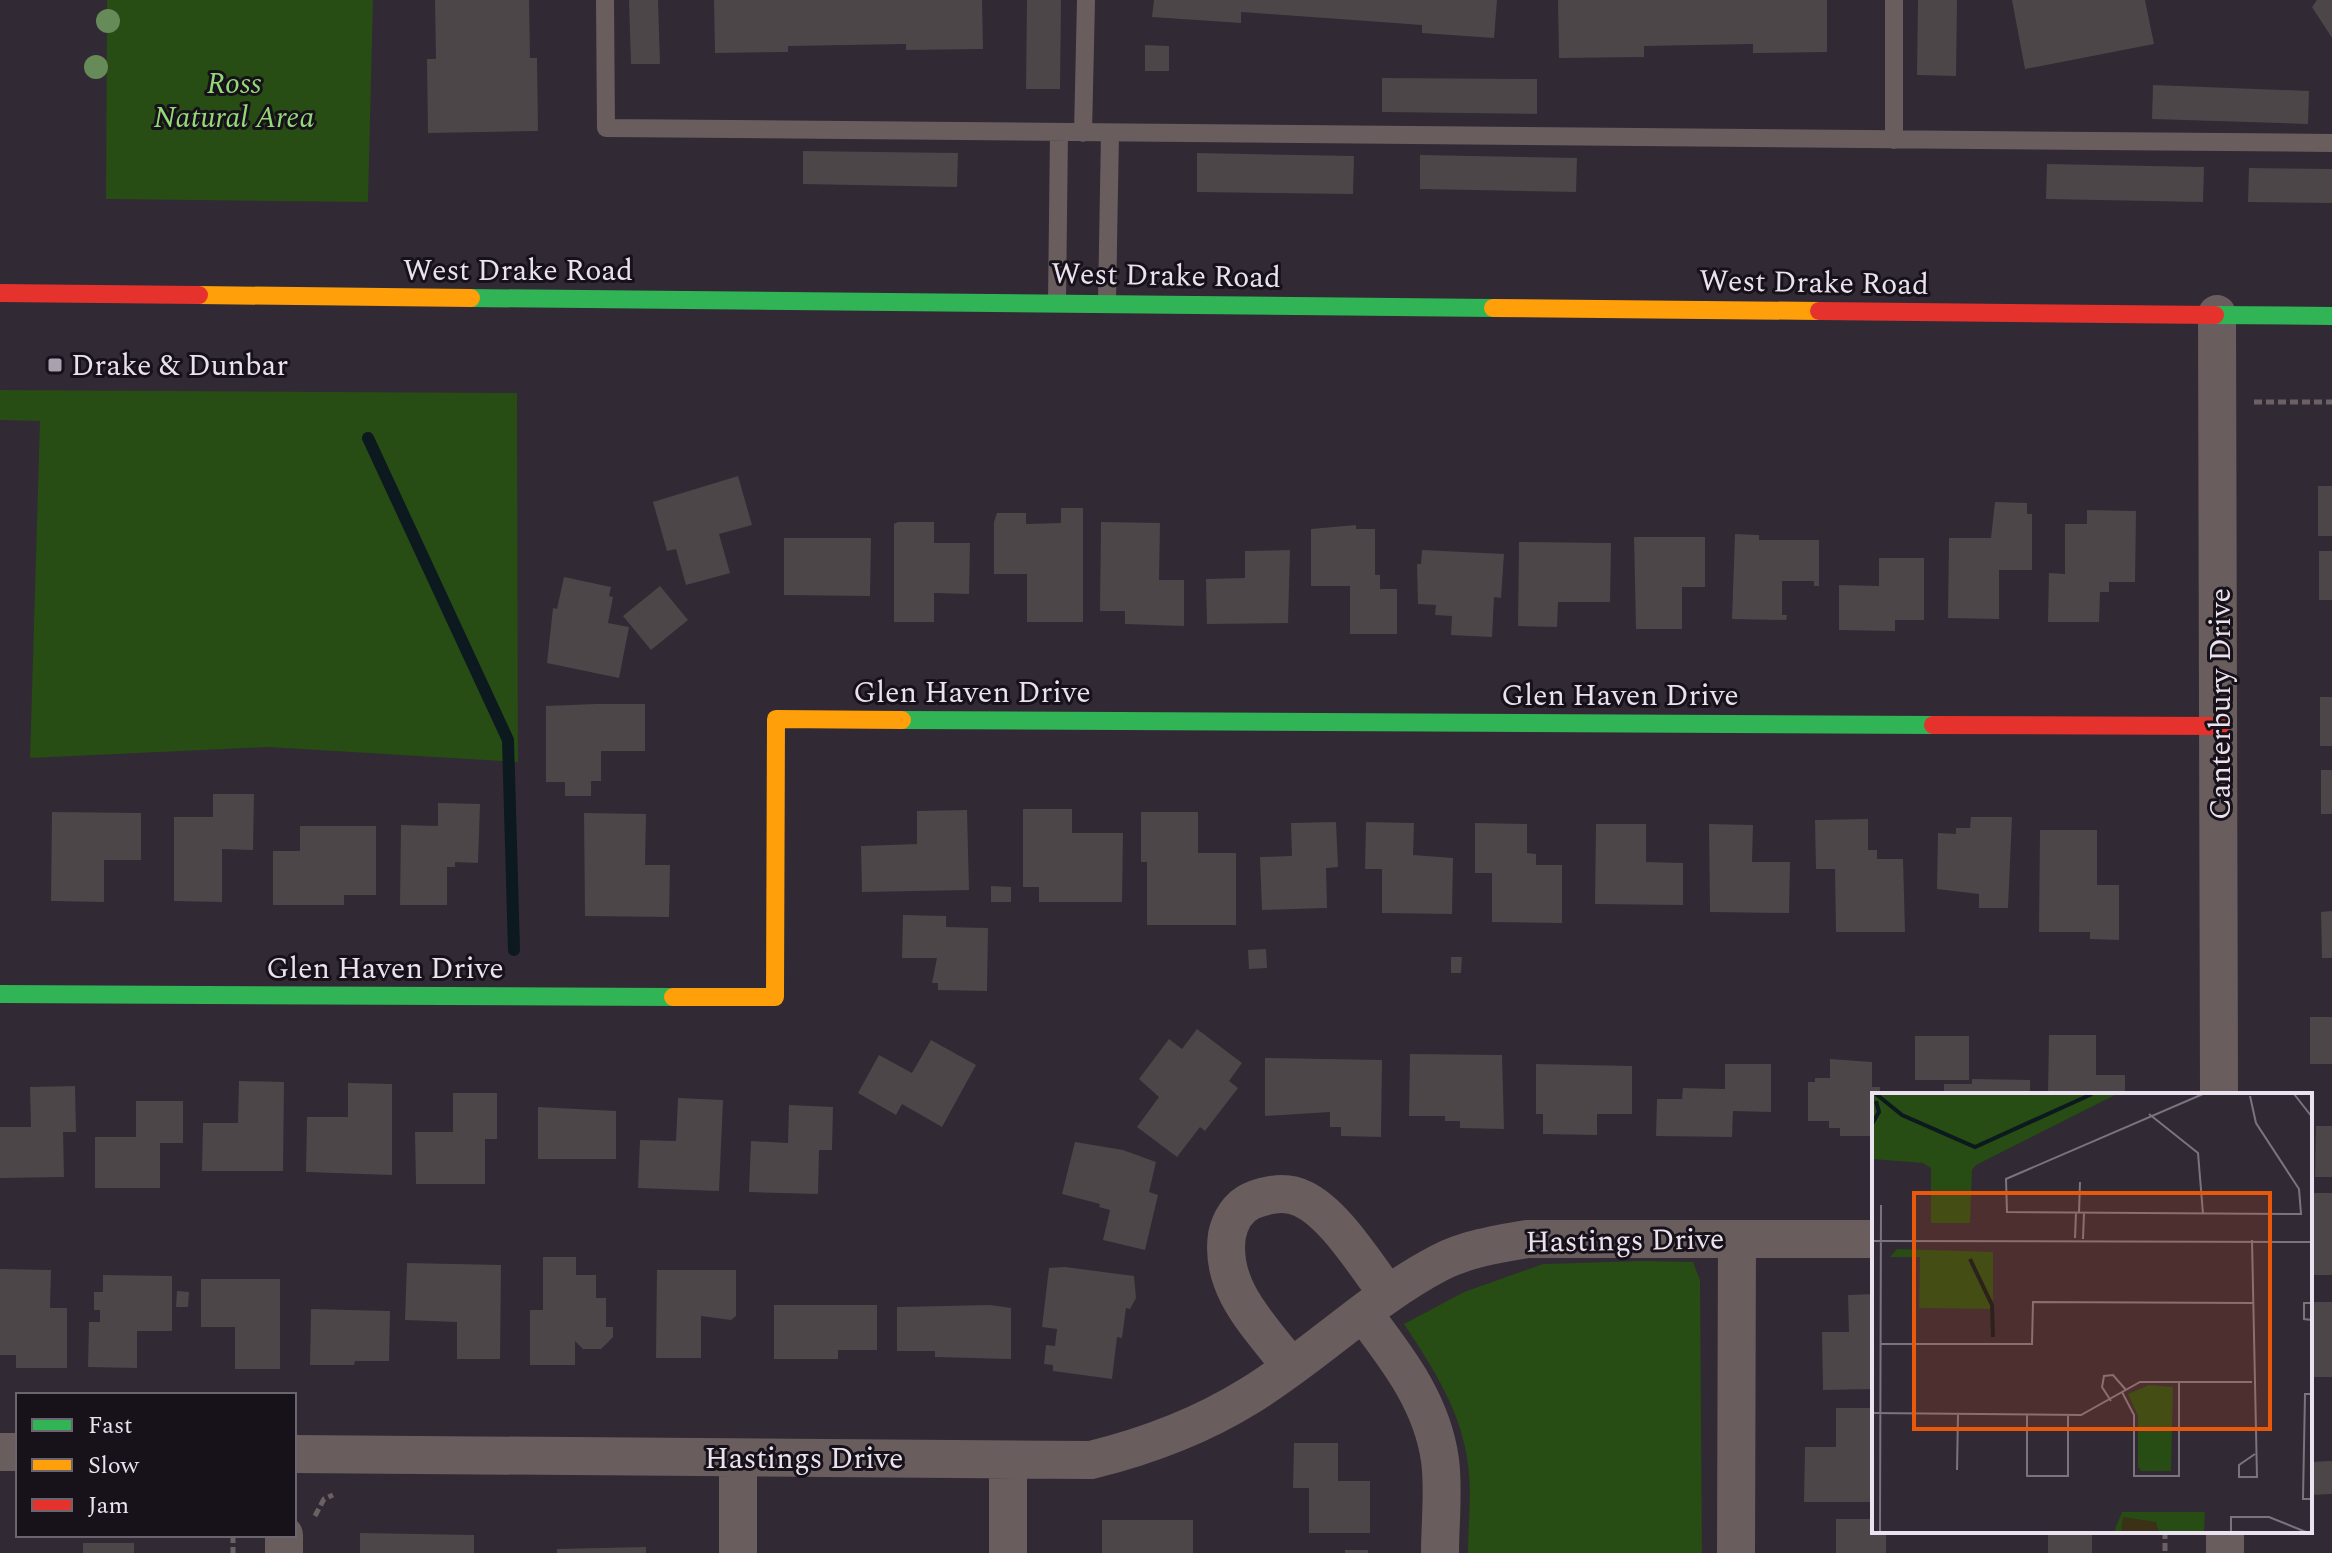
<svg xmlns="http://www.w3.org/2000/svg" width="2332" height="1553" font-family="Spectral,serif">
<rect width="100%" height="100%" fill="#312934"/>
<!-- green -->
<path fill="#274c14" d="M107 0H373L368 202 106 199Z
M0 390 517 393 518 762 268 747 30 758 40 421 0 420Z
M1643 1261 1693 1262 1700 1280 1702 1553H1468C1468 1524 1472 1494 1468 1465 1462 1412 1433 1368 1404 1324L1464 1292 1543 1264Z"/>
<g fill="none" stroke-linecap="round" stroke-linejoin="round">
<!-- stream -->
<path stroke="#0c191e" stroke-width="12" d="M368 438 508 740 514 950"/>
</g>
<!-- building -->
<path fill="#4c4648" d="M435 0H529L530 58H537L538 131 428 133 427 59H436Z
M629 0H658L660 64H631Z
M714 0H982L983 49 906 50V44L788 46V52L715 53Z
M1027 0H1061L1060 89H1026Z
M1154 0H1497L1494 38 1422 33V25L1241 12V23L1152 17Z
M1558 0H1827V52L1753 53V44L1644 46V57L1559 58Z
M1918 0H1957L1956 76 1917 75Z
M2012 0H2145L2154 44 2025 69Z
M2317 0H2332V38L2312 7Z
M1145 45 1169 46V71H1145Z
M1382 78 1537 79V114L1382 112Z
M2153 85 2309 91 2308 124 2152 119Z
M803 151 958 153 957 187 803 184Z
M1197 153 1354 156 1353 194 1197 192Z
M1420 155 1577 158 1576 192 1420 189Z
M2047 164 2204 167 2203 202 2046 199Z
M2249 168 2332 169V203L2248 202Z
M738 476 752 525 719 534 730 573 686 585 676 549 667 551 653 502Z
M2318 486H2332V536H2318Z
M1995 502 2027 503V514H2032V570H1999V619L1948 618 1949 538H1991Z
M1061 508H1083V622H1027V574H994V522L997 513H1026V524L1061 523Z
M2087 510 2136 511 2135 582H2109V592H2100L2099 622H2048L2049 573 2065 574V524H2087Z
M898 522H934V543H970L969 594 934 593V622H894V524Z
M1101 522 1160 523 1159 580H1184V626L1125 624V611H1100Z
M1356 525V529H1375V575H1380V589H1397V634H1350V586H1311V529Z
M1735 534 1759 535V540H1819V586H1814V581H1782V615H1787L1786 620 1732 619Z
M1634 537H1705V587H1682V629H1636Z
M784 538H871L870 596 784 595Z
M1519 542 1611 543 1610 602H1558L1557 627 1518 626Z
M1290 550 1288 623 1207 624 1206 579 1245 578V551Z
M1422 550 1504 554 1501 598 1494 597 1492 637 1451 635 1452 616 1435 615 1436 605 1418 604 1417 564H1421Z
M2319 551H2332V600H2319Z
M1879 558H1924V620H1895V631L1839 630V585L1879 586Z
M564 577 611 587 609 596 613 597 608 623 629 627 619 678 547 663 553 608 557 609Z
M660 586 688 620 651 650 623 616Z
M2320 697H2332V746H2320Z
M596 704H645V751H601V781H591V796H565V782H546V706Z
M2321 770H2332V814H2321Z
M213 794H254L253 850 222 849V902L174 901V817H213Z
M438 803 480 804 478 863 455 862V867H447V905H400L401 825 438 826Z
M1023 809H1072V833H1123L1122 902H1039V887H1023Z
M967 810 969 890 862 892 861 846 917 844V811Z
M52 812 141 813V860H104V902L51 901Z
M1141 812H1198V853H1236V925H1147V862H1141Z
M584 813 646 814 645 865H670L669 917 585 916Z
M1971 817H2012L2008 908H1979V894L1937 889 1938 833 1956 834V828H1970Z
M1868 819V850H1877V859H1903L1905 932H1836L1835 869H1816L1815 820Z
M1336 822 1338 867 1326 868 1327 908 1262 910 1260 857 1292 856 1291 823Z
M1366 822 1414 823 1413 855 1453 858 1452 914 1382 913V869H1365Z
M1475 823 1527 824V853L1536 854V865H1562V923L1492 922V873H1475Z
M1596 824H1646V862L1683 863V905L1595 904Z
M1709 824 1753 825 1752 862H1790L1789 913 1710 912Z
M300 826H376V895H344V905H273V851H300Z
M2040 830H2097V885H2119V940L2090 939V932H2039Z
M991 886 1011 887V902H991Z
M2332 911V958H2322L2321 912Z
M903 915 946 916V927L988 928 987 991 938 990V983H932L937 958H902Z
M1266 949 1267 968 1249 969 1248 950Z
M1451 957H1462L1461 973H1451Z
M2310 1017H2332V1064H2310Z
M1197 1029 1242 1063 1229 1081 1238 1088 1205 1131 1200 1127 1177 1157 1137 1127 1159 1097 1139 1079 1169 1039 1182 1049Z
M2049 1035H2096V1075H2125V1095H2048Z
M1915 1036H1969V1080H1915Z
M931 1040 976 1065 942 1127 902 1104 896 1115 858 1093 879 1055 912 1073Z
M1410 1054 1502 1055 1504 1129 1460 1128V1121H1445V1116H1409Z
M1265 1058 1382 1060 1381 1137 1341 1136V1127H1330V1112L1265 1116Z
M1830 1059 1872 1062V1087H1880V1095H1874V1136H1840V1128H1829V1121H1808V1082H1815V1078H1830Z
M1536 1064 1632 1066V1114H1597V1135L1543 1134V1114H1536Z
M1725 1064H1771V1112L1733 1111 1732 1137 1656 1136 1657 1099H1682L1683 1088 1725 1089Z
M1972 1079 2030 1080V1095H1944V1084H1972Z
M239 1081 284 1082 283 1171H202L203 1123H238Z
M348 1083 392 1084V1175L306 1172 307 1117H348Z
M75 1086 76 1132H63L64 1177 0 1178V1127H31L30 1087Z
M453 1093H497V1139H485V1184H416L415 1132H453Z
M678 1098 723 1100 719 1191 638 1188 640 1140 676 1141Z
M136 1101H183V1143H160V1188H95V1137H136Z
M789 1105 833 1107 832 1150H819L818 1194 749 1192 751 1141 788 1143Z
M538 1107 616 1111V1159H538Z
M2316 1126H2332V1177H2315Z
M1075 1142 1123 1150 1156 1162 1149 1192 1158 1195 1145 1250 1103 1240 1110 1210 1099 1207 1100 1204 1062 1194Z
M2310 1193H2332V1275H2310Z
M543 1257H576V1275H596V1298H606V1327H613V1337L601 1349H583L575 1341V1365H530V1310H543Z
M407 1263 501 1265 500 1359H457V1322L405 1320Z
M1065 1267 1134 1276 1136 1298 1130 1309 1126 1308 1122 1338 1117 1337 1112 1379 1053 1371V1365L1044 1364 1046 1345 1055 1346 1057 1329 1042 1327 1049 1268Z
M0 1269 51 1270 50 1308H67V1368H16V1355H0Z
M657 1270H736V1316L731 1320 701 1316V1358H656Z
M103 1275 172 1276V1331H137V1368L88 1367 89 1322H100V1310H94V1292H103Z
M201 1279H280V1369H235V1327H201Z
M177 1291 189 1292 188 1307H176Z
M1874 1294V1389L1823 1390 1822 1332H1849L1848 1295Z
M2310 1302H2332V1377H2310Z
M774 1305H877V1350H838V1359H774Z
M990 1305 1011 1308V1359L935 1357V1351H897V1307Z
M311 1309 390 1311 389 1361H355L354 1365H310Z
M1836 1408H1874V1502H1804L1805 1447H1836Z
M1294 1443H1338V1481H1370V1533H1309V1488H1293Z
M2332 1461V1494L2310 1495V1462Z
M1836 1519H1874V1531H1886V1553H1836Z
M1102 1520H1193V1553H1102Z
M2048 1531H2092V1553H2048Z
M360 1533 474 1535V1553H360Z
M83 1543H134V1553H83Z
M646 1547V1553H557V1549Z
M1345 1550H1368V1553H1345Z"/>
<g fill="none" stroke-linecap="round" stroke-linejoin="round">
<!-- path -->
<path stroke="#6b6164" stroke-width="5" stroke-dasharray="8 4" stroke-linecap="butt" d="M2254 402H2332
M315 1516 324 1499 333 1495
M2165 1531V1553
M233 1535V1553"/>
<!-- lane -->
<path stroke="#6a5d5e" stroke-width="18" d="M605 0 606 128 2332 143
M1894 0V140
M1083 133 1086 0
M1057 302 1059 132
M1107 302 1110 133"/>
<!-- street -->
<path stroke="#6a5d5e" stroke-width="38" d="M2217 314 2219 1095
M1363 1313C1397 1358 1432 1402 1440 1460 1444 1490 1440 1523 1440 1553
M1291 1367C1261 1327 1219 1289 1227 1235 1230 1221 1238 1207 1251 1201 1268 1194 1286 1190 1303 1199 1335 1214 1366 1266 1388 1294
M0 1452H18
M294 1454 1091 1460C1148 1446 1199 1427 1249 1396 1315 1356 1370 1299 1439 1263 1466 1249 1497 1244 1527 1239H1874
M738 1458V1553
M1008 1460V1553
M2225 1531V1553
M284 1553V1535
M1736 1553 1737 1239"/>
<!-- fast -->
<path stroke="#30b455" stroke-width="18" d="M471 298 1493 308
M2215 315 2332 316
M902 720 1933 725
M0 994 673 997"/>
<!-- slow -->
<path stroke="#ff9f0a" stroke-width="18" d="M199 295 471 298
M1493 308 1819 311
M673 997H775L776 719 902 720"/>
<!-- jam -->
<path stroke="#e5322d" stroke-width="18" d="M0 293 199 295
M1819 311 2215 315
M1933 725 2221 726"/>
</g>
<!-- trees -->
<g fill="#678a59">
<circle cx="108" cy="21" r="12"/>
<circle cx="96" cy="67" r="12"/>
</g>
<!-- markers -->
<rect fill="#a9a1ad" stroke="#17111a" stroke-width="3" x="47" y="357" width="16" height="16" rx="4"/>
<g text-anchor="middle" stroke-width="6" stroke-linejoin="round" paint-order="stroke">
<!-- park labels -->
<g font-size="30" font-style="italic" fill="#94d978" stroke="#17111a">
<text x="234" y="93">Ross<tspan x="234" dy="34">Natural Area</tspan></text>
</g>
<!-- street labels -->
<g font-size="30" fill="#eae2ee" stroke="#17111a">
<text x="518" y="280">West Drake Road</text>
<text transform="translate(1166 275) rotate(1)" y="10">West Drake Road</text>
<text transform="translate(1814 282) rotate(1)" y="10">West Drake Road</text>
<text x="972" y="702">Glen Haven Drive</text>
<text x="1620" y="705">Glen Haven Drive</text>
<text transform="translate(2220 704) rotate(-90)" y="10">Canterbury Drive</text>
<text x="385" y="978">Glen Haven Drive</text>
<text transform="translate(1625 1240) rotate(-1)" y="10">Hastings Drive</text>
<text x="804" y="1468">Hastings Drive</text>
</g>
<!-- poi labels -->
<g font-size="30" fill="#eae2ee" stroke="#17111a" text-anchor="start">
<text x="71" y="375">Drake &amp; Dunbar</text>
</g>
</g>
<!-- overview -->
<g transform="translate(1872 1093)">
<rect width="440" height="440" fill="#312934"/>
<path d="M0 1H245L104 72 100 77 98 130H59V75L51 70 0 66ZM25 156 121 159V216L47 215 48 164H18ZM277 292 301 294 299 378H269L266 374V323L256 301ZM250 419H333L332 439H242Z" fill="#274c14"/>
<path d="M251 424 284 429 287 439H249Z" fill="#3a3117"/>
<path fill="none" stroke="#0c191e" stroke-width="4" d="M4 1 30 22 103 54 220 1M0 31 7 19 4 8M98 166 120 212 121 244"/>
<path fill="none" stroke="#7b737e" stroke-width="2" d="M331 1 134 86 135 119 429 121 427 96 384 30 378 3M422 1 440 24M277 21 326 60 331 121M207 120 208 89M203 145 204 120M211 146 212 120M380 147 385 384H367V372L383 361M0 148 440 149M440 210H432V226L440 227M9 251H160L161 209 381 210M250 299 262 322V383H307V288M440 301H433L431 406H440M239 308 230 294 232 283 241 282 254 297M0 320 209 322 268 289H380M155 322V383H196V322M85 377 86 321M8 439 9 112M359 439V424H397L434 439"/>
<path fill="#e8590c" fill-opacity="0.15" stroke="#e8590c" stroke-width="4" d="M42 100H398V336H42Z"/>
<rect width="440" height="440" fill="none" stroke="#eae2ee" stroke-width="4"/>
</g>
<!-- legend -->
<rect x="16" y="1393" width="280" height="144" fill="#17111a" stroke="#6b656f" stroke-width="2"/>
<rect x="32" y="1419" width="40" height="12" fill="#30b455" stroke="#6b656f" stroke-width="2"/>
<text x="88" y="1433" font-size="24" fill="#eae2ee">Fast</text>
<rect x="32" y="1459" width="40" height="12" fill="#ff9f0a" stroke="#6b656f" stroke-width="2"/>
<text x="88" y="1473" font-size="24" fill="#eae2ee">Slow</text>
<rect x="32" y="1499" width="40" height="12" fill="#e5322d" stroke="#6b656f" stroke-width="2"/>
<text x="88" y="1513" font-size="24" fill="#eae2ee">Jam</text>
</svg>
